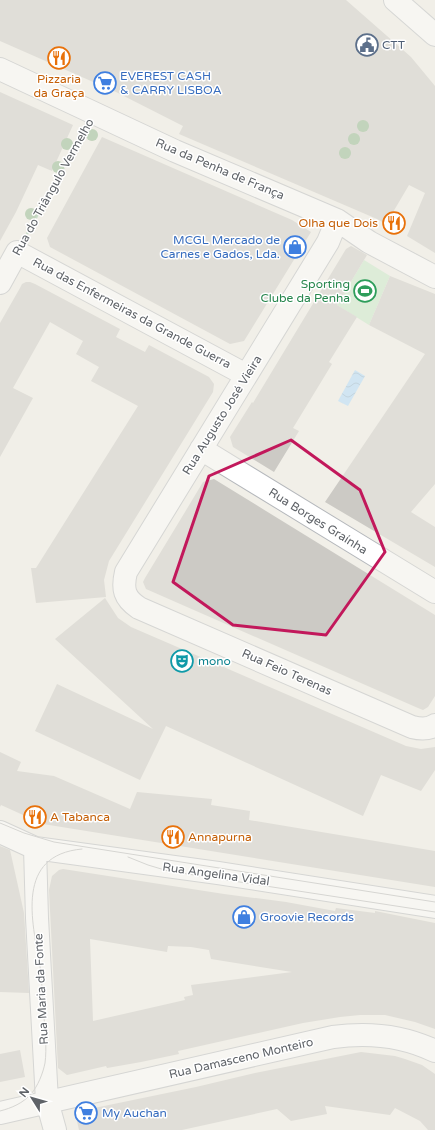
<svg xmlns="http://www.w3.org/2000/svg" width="435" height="1130" font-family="'Varela Round',sans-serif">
<defs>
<pattern id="water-waves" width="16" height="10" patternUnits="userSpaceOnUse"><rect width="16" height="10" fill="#aadaff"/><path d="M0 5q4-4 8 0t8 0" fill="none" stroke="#8eb4d2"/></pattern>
</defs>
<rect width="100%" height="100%" fill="#f1efe8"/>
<!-- park -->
<path fill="#c5e8c5" d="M364 260 390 276 369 325 337 305Z"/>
<!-- water -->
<path fill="url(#water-waves)" d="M355 370 365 376 348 406 338 401Z"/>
<!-- building -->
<path fill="#cccac5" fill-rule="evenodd" d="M0 0H346L411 57 435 86V253L407 236 425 193 409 185 386 224 377 219 179 134 183 126 116 92 0 41Z
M0 92 73 125 52 171 38 165 16 212 0 241Z
M102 137 292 220 311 232 244 341 230 344 50 247 47 238Z
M351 246 367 255 337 305 357 317 329 362 332 364 293 428 299 431 274 472 233 447 230 437 252 402 253 403 346 249Z
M390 276 435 294V484L411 512 435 527V567L325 502 425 354 369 325Z
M26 282H30L35 284 120 329 116 337 145 352 149 345 209 377 214 384 213 392 109 561 104 580 106 597 36 603 31 568H36L138 406 91 381 99 367 76 354 83 341 50 322 13 388 33 398 0 457V323L20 288 22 284Z
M214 479 435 615V696L428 707 423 710 418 708 146 589 143 582 145 578 185 512 203 482Z
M105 598 118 618 131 627 406 746 421 749 435 747V770L421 791 381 775 363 816 166 726 140 780 35 731 57 684 153 729 55 639Z
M0 752 21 762 17 771 54 776 130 809 137 792 212 799 211 805 250 811 249 820 435 851V887L43 824 1 805 0 807Z
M0 846 10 850 24 913 29 993 0 992Z
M63 869 224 894 286 902 335 911 336 908 375 913V911L435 923V1029L415 1022 385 1015H360L340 1017 303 1023 178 1051 179 1054 141 1062 107 1068 106 1066 67 1075 58 1068 49 890 52 876 59 870ZM90 939 167 952 168 946 191 947 209 950 211 959 292 972 191 985 193 995 184 997 185 1000 93 1021Z
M20 1050 25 1077 0 1082V1054Z
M361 1052 395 1056 405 1059 422 1065 435 1074V1130H428L420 1121 395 1108 390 1115 325 1106 327 1114 291 1121 277 1109 182 1130H79L75 1112 196 1087 255 1073Z"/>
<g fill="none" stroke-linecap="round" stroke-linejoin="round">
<!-- street casing -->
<g stroke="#b5b8bc" stroke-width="24">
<path id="street" d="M0 69 175 151 337 220 369 242 435 277
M337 220 328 242 126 572C122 589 124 598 139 608L412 727C420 729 428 730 435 725
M0 283 17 252 246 375
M201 449 435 592
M0 832 35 848 218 873 435 907
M35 848 37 918 47 1101 55 1130
M0 1113 333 1037C369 1032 402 1035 435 1051"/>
</g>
<!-- secondary casing -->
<g stroke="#b6babf" stroke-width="24">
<path id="secondary" d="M395 0 435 35"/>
</g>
<!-- path -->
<path stroke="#9cc7a9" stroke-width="2.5" stroke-dasharray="4 2" stroke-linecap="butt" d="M27 234 84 131"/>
<!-- street -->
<use href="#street" stroke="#fff" stroke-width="22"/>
<!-- secondary -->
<use href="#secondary" stroke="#fff" stroke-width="22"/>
<!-- tram -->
<path stroke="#b6b7b8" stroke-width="1" d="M0 823 24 833 54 842 435 902
M128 857 148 865 168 871 435 912
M0 1111C12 1108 23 1103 31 1094 38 1086 43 1073 45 1063 47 1048 45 1032 44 1017 43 1000 42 983 40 966 32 921 15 855 82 849"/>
</g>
<!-- trees -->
<g fill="#89b387">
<circle cx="363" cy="126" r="6"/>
<circle cx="92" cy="135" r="6"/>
<circle cx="354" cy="139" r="6"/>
<circle cx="67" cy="144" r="6"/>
<circle cx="345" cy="153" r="6"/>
<circle cx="58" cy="167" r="6"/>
<circle cx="31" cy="214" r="6"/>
</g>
<!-- marked area -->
<path d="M0 0H435V1130H0ZM291 440 360 490 385 552 326 635 233 625 173 582 209 476Z" fill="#f1efe8" fill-opacity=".55" fill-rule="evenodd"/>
<path fill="none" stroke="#c2185b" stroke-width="3" stroke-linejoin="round" d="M291 440 360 490 385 552 326 635 233 625 173 582 209 476Z"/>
<!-- icons -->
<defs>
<g id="civic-ring" transform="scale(1.15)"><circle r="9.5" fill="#fff" stroke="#5c6f8a" stroke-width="1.5"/><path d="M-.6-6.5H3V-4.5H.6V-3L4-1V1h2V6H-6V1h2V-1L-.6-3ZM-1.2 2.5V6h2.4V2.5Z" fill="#5c6f8a"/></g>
<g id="restaurant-ring" transform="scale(1.15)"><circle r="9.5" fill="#fff" stroke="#e8710a" stroke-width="1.5"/><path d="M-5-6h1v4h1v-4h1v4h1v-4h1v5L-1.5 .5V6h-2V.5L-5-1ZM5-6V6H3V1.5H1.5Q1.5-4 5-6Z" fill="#e8710a"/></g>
<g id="supermarket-ring" transform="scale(1.15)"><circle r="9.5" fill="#fff" stroke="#3f7fe0" stroke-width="1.5"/><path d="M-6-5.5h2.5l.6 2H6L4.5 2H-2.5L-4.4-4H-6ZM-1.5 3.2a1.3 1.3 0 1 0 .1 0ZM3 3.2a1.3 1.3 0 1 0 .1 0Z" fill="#3f7fe0"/></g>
<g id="shop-ring" transform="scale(1.15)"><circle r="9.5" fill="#fff" stroke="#3f7fe0" stroke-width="1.5"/><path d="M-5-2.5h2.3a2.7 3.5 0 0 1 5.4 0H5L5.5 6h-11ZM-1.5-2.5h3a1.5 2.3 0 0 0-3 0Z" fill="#3f7fe0"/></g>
<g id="stadium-ring" transform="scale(1.15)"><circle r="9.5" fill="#fff" stroke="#2e9e5b" stroke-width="1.5"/><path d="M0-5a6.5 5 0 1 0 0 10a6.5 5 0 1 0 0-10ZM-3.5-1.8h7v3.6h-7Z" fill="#2e9e5b"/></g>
<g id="theatre-ring" transform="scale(1.15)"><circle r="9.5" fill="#fff" stroke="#0f9aa8" stroke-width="1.5"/><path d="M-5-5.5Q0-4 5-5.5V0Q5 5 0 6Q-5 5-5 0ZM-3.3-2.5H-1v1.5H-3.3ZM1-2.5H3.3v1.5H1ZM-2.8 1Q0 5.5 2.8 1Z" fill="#0f9aa8"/></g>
</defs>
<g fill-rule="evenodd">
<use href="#civic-ring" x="367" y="45"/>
<use href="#restaurant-ring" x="59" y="58"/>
<use href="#supermarket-ring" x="105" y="83"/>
<use href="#restaurant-ring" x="394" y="223"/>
<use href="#shop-ring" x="295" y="247"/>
<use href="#stadium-ring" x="365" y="291"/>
<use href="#theatre-ring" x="182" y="661"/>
<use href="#restaurant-ring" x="35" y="817"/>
<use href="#restaurant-ring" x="173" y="837"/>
<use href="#shop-ring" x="244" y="917"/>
<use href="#supermarket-ring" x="86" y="1113"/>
</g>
<g text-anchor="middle" stroke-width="3" stroke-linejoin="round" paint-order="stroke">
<!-- service labels -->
<g font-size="12" fill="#4e5e75" stroke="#fff" text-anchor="start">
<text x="382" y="49">CTT</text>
</g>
<!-- shop labels -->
<g font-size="12" fill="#366cbe" stroke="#fff" text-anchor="start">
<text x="120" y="80">EVEREST CASH<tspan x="120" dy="14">&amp; CARRY LISBOA</tspan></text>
<text x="280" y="244" text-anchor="end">MCGL Mercado de<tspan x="280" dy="14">Carnes e Gados, Lda.</tspan></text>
<text x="260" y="921">Groovie Records</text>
<text x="102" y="1117">My Auchan</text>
</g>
<!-- food labels -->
<g font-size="12" fill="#c56008" stroke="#fff" text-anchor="start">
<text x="59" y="83" text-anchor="middle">Pizzaria<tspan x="59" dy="14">da Graça</tspan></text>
<text x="378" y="227" text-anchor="end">Olha que Dois</text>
<text x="50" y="821">A Tabanca</text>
<text x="188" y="841">Annapurna</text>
</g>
<!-- street labels -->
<g font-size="12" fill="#5f6368" stroke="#fff">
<text transform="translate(220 169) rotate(23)" y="4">Rua da Penha de França</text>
<text transform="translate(53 187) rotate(-61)" y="4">Rua do Triângulo Vermelho</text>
<text transform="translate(132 313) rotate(28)" y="4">Rua das Enfermeiras da Grande Guerra</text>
<text transform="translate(222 415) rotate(-58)" y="4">Rua Augusto José Vieira</text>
<text transform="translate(318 521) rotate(32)" y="4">Rua Borges Graínha</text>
<text transform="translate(287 672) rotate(24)" y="4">Rua Feio Terenas</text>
<text transform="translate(216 874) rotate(8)" y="4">Rua Angelina Vidal</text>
<text transform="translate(41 989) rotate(-93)" y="4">Rua Maria da Fonte</text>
<text transform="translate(241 1058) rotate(-13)" y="4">Rua Damasceno Monteiro</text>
</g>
<!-- leisure labels -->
<g font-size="12" fill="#27864d" stroke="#fff" text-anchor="end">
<text x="350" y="288">Sporting<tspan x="350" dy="14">Clube da Penha</tspan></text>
</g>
<!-- culture labels -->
<g font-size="12" fill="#0d838f" stroke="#fff" text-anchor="start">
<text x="198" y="665">mono</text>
</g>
</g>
<!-- north arrow -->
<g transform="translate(32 1098) rotate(307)" stroke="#ffffff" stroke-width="3" paint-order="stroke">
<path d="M0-3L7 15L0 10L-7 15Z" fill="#5f6368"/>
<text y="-6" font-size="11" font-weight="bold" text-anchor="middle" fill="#5f6368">N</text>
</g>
</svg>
